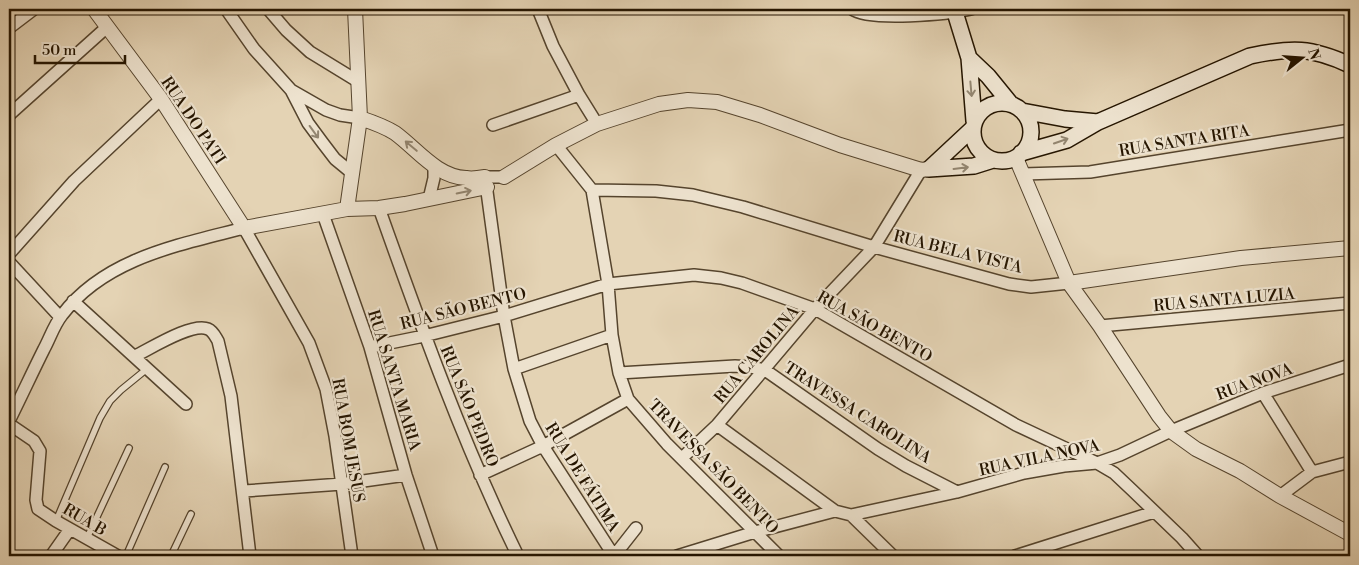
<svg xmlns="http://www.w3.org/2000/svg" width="1359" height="565" font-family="'Libre Bodoni',serif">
<rect width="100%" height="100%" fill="#e4d3b4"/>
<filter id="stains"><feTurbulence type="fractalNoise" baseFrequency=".004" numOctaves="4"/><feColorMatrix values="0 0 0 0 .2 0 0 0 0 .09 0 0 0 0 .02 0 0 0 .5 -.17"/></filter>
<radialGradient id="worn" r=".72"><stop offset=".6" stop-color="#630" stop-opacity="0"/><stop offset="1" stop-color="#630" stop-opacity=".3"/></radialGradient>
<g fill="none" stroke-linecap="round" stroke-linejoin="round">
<!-- service casing -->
<g stroke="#55442d" stroke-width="8">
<path id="service" d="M56 521 100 418 110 401 121 390 148 368
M87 538 129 448
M126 556 165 467
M171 556 191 514"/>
</g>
<!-- minor casing -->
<g stroke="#55442d" stroke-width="14">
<path id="minor" d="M226 9 254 49 291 90 308 123 322 142 335 159 352 173
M268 9 286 30 310 52 359 82
M538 9 553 46 579 95
M852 9C869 22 950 14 971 9
M9 28 34 9
M291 90 326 110 340 115 360 118
M9 115 107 27
M493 125 579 95 597 124
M556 145 592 190
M1023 174 1090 172 1350 130
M504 177H485L504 316 514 369 530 421 543 446 614 556 636 528
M592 190 656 191 693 195 743 207 874 247 1009 284 1031 287 1069 283
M592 190 608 284 612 335 619 373 628 399 667 444 779 556
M429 199 434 178V166
M379 208C421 326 463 444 518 556
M323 214 370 347 406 475 433 556
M9 254 74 181 161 99
M9 262 60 317
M73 301 186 404
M1100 326 1350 303
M370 347 424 336 504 316 608 284 694 275 721 278 742 283 815 309 1016 425 1097 463 1114 473 1132 490 1182 538 1198 556
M135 356C150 349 192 322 208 329 213 331 215 336 218 341L231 396 250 556
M514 369 612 335
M619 373 735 366 751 367 765 370 878 449 906 466 957 492
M1263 393 1312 472
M9 421C21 397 32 373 44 349 50 338 54 325 62 315 105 258 179 245 244 228L309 343 326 389 335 436 352 556
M9 424 34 441 40 451 36 500 38 509 56 521 118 556
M717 425 835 511 851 515 893 556
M682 458 717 425 815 309 874 247 921 170
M480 475 543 446 628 399
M244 491 342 484 406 475
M1280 496 1312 472 1350 462
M851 515 957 492 1024 473 1064 466 1097 463 1120 455 1171 431 1263 393 1350 365
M51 556 70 529
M677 556 755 532 835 511
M1015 556 1154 512"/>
</g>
<!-- tertiary casing -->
<g stroke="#55442d" stroke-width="16">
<path id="tertiary" d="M94 9 161 99 244 228 347 209 379 208 405 204 487 187
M360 118C372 122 384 126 395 133 417 149 437 177 466 178 472 179 479 178 485 177
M1016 158 1069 283 1100 326 1159 416 1171 431 1196 449 1240 471 1280 496 1350 534
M504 177 556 145 597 124 659 104 688 100 717 102 760 115 840 145 921 170 929 169
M347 209 360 118 355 9
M1069 283 1241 258 1350 248"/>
</g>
<!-- secondary casing -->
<g stroke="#251500" stroke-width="18">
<path id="secondary" d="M954 9 969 58 974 121
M969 58 988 76 1010 103
M973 132a29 29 0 1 1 58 0a29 29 0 1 1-58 0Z
M1022 111 1065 119 1098 122
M1021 153 1067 140 1098 122 1250 56C1292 47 1311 47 1350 65
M929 169 974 166 993 160
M929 169 973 128"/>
</g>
<!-- service -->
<use href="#service" stroke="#ede2ce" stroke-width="5.5"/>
<!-- minor -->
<use href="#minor" stroke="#ede2ce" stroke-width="11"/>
<!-- tertiary -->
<use href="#tertiary" stroke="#ede2ce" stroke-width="14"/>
<!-- secondary -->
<use href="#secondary" stroke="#ede2ce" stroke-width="15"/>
</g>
<!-- one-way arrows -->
<defs><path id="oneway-shaft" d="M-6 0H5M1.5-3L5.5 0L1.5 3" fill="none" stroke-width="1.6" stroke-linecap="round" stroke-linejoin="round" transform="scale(1.25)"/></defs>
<g stroke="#938671">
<use href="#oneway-shaft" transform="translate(971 89) rotate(85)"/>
<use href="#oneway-shaft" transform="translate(314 132) rotate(54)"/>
<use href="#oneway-shaft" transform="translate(1061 141) rotate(-19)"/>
<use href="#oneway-shaft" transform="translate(411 146) rotate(-140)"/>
<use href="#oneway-shaft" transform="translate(961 168) rotate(-7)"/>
<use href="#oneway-shaft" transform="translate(464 192) rotate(-12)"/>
</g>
<g text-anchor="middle" stroke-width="4.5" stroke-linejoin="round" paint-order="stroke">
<!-- street labels -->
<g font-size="16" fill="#251500" stroke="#ede2ce">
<text transform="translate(194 120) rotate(56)" y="6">RUA DO PATI</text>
<text transform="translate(1184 140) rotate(-9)" y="6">RUA SANTA RITA</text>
<text transform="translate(958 251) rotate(14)" y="6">RUA BELA VISTA</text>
<text transform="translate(1224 299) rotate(-5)" y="6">RUA SANTA LUZIA</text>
<text transform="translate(463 308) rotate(-14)" y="6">RUA SÃO BENTO</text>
<text transform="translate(875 326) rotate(29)" y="6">RUA SÃO BENTO</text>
<text transform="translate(756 354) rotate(-50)" y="6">RUA CAROLINA</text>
<text transform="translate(395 380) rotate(73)" y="6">RUA SANTA MARIA</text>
<text transform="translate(1254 381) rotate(-20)" y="6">RUA NOVA</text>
<text transform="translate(470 406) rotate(68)" y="6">RUA SÃO PEDRO</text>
<text transform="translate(858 412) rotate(33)" y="6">TRAVESSA CAROLINA</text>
<text transform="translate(349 440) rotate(80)" y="6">RUA BOM JESUS</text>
<text transform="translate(1039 457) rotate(-12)" y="6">RUA VILA NOVA</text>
<text transform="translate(714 466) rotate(46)" y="6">TRAVESSA SÃO BENTO</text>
<text transform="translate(583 477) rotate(58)" y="6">RUA DE FÁTIMA</text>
<text transform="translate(85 519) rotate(30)" y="6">RUA B</text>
</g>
</g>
<!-- margin -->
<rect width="1359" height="565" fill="none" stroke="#e4d3b4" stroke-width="30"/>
<rect x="10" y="10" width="1339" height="545" fill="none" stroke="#251500" stroke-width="2.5"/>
<rect x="15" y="15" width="1329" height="535" fill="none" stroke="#251500"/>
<!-- north arrow -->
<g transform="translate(1302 58) rotate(73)" stroke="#ede2ce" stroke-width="4" paint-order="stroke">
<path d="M0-4L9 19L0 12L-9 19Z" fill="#251500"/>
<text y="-8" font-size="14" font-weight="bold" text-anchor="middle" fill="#251500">N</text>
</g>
<!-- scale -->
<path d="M35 55v8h90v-8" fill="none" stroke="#251500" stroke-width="2.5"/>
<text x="42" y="55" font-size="15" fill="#251500" stroke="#ede2ce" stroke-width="4" paint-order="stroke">50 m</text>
<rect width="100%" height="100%" filter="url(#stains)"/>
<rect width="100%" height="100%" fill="url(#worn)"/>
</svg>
